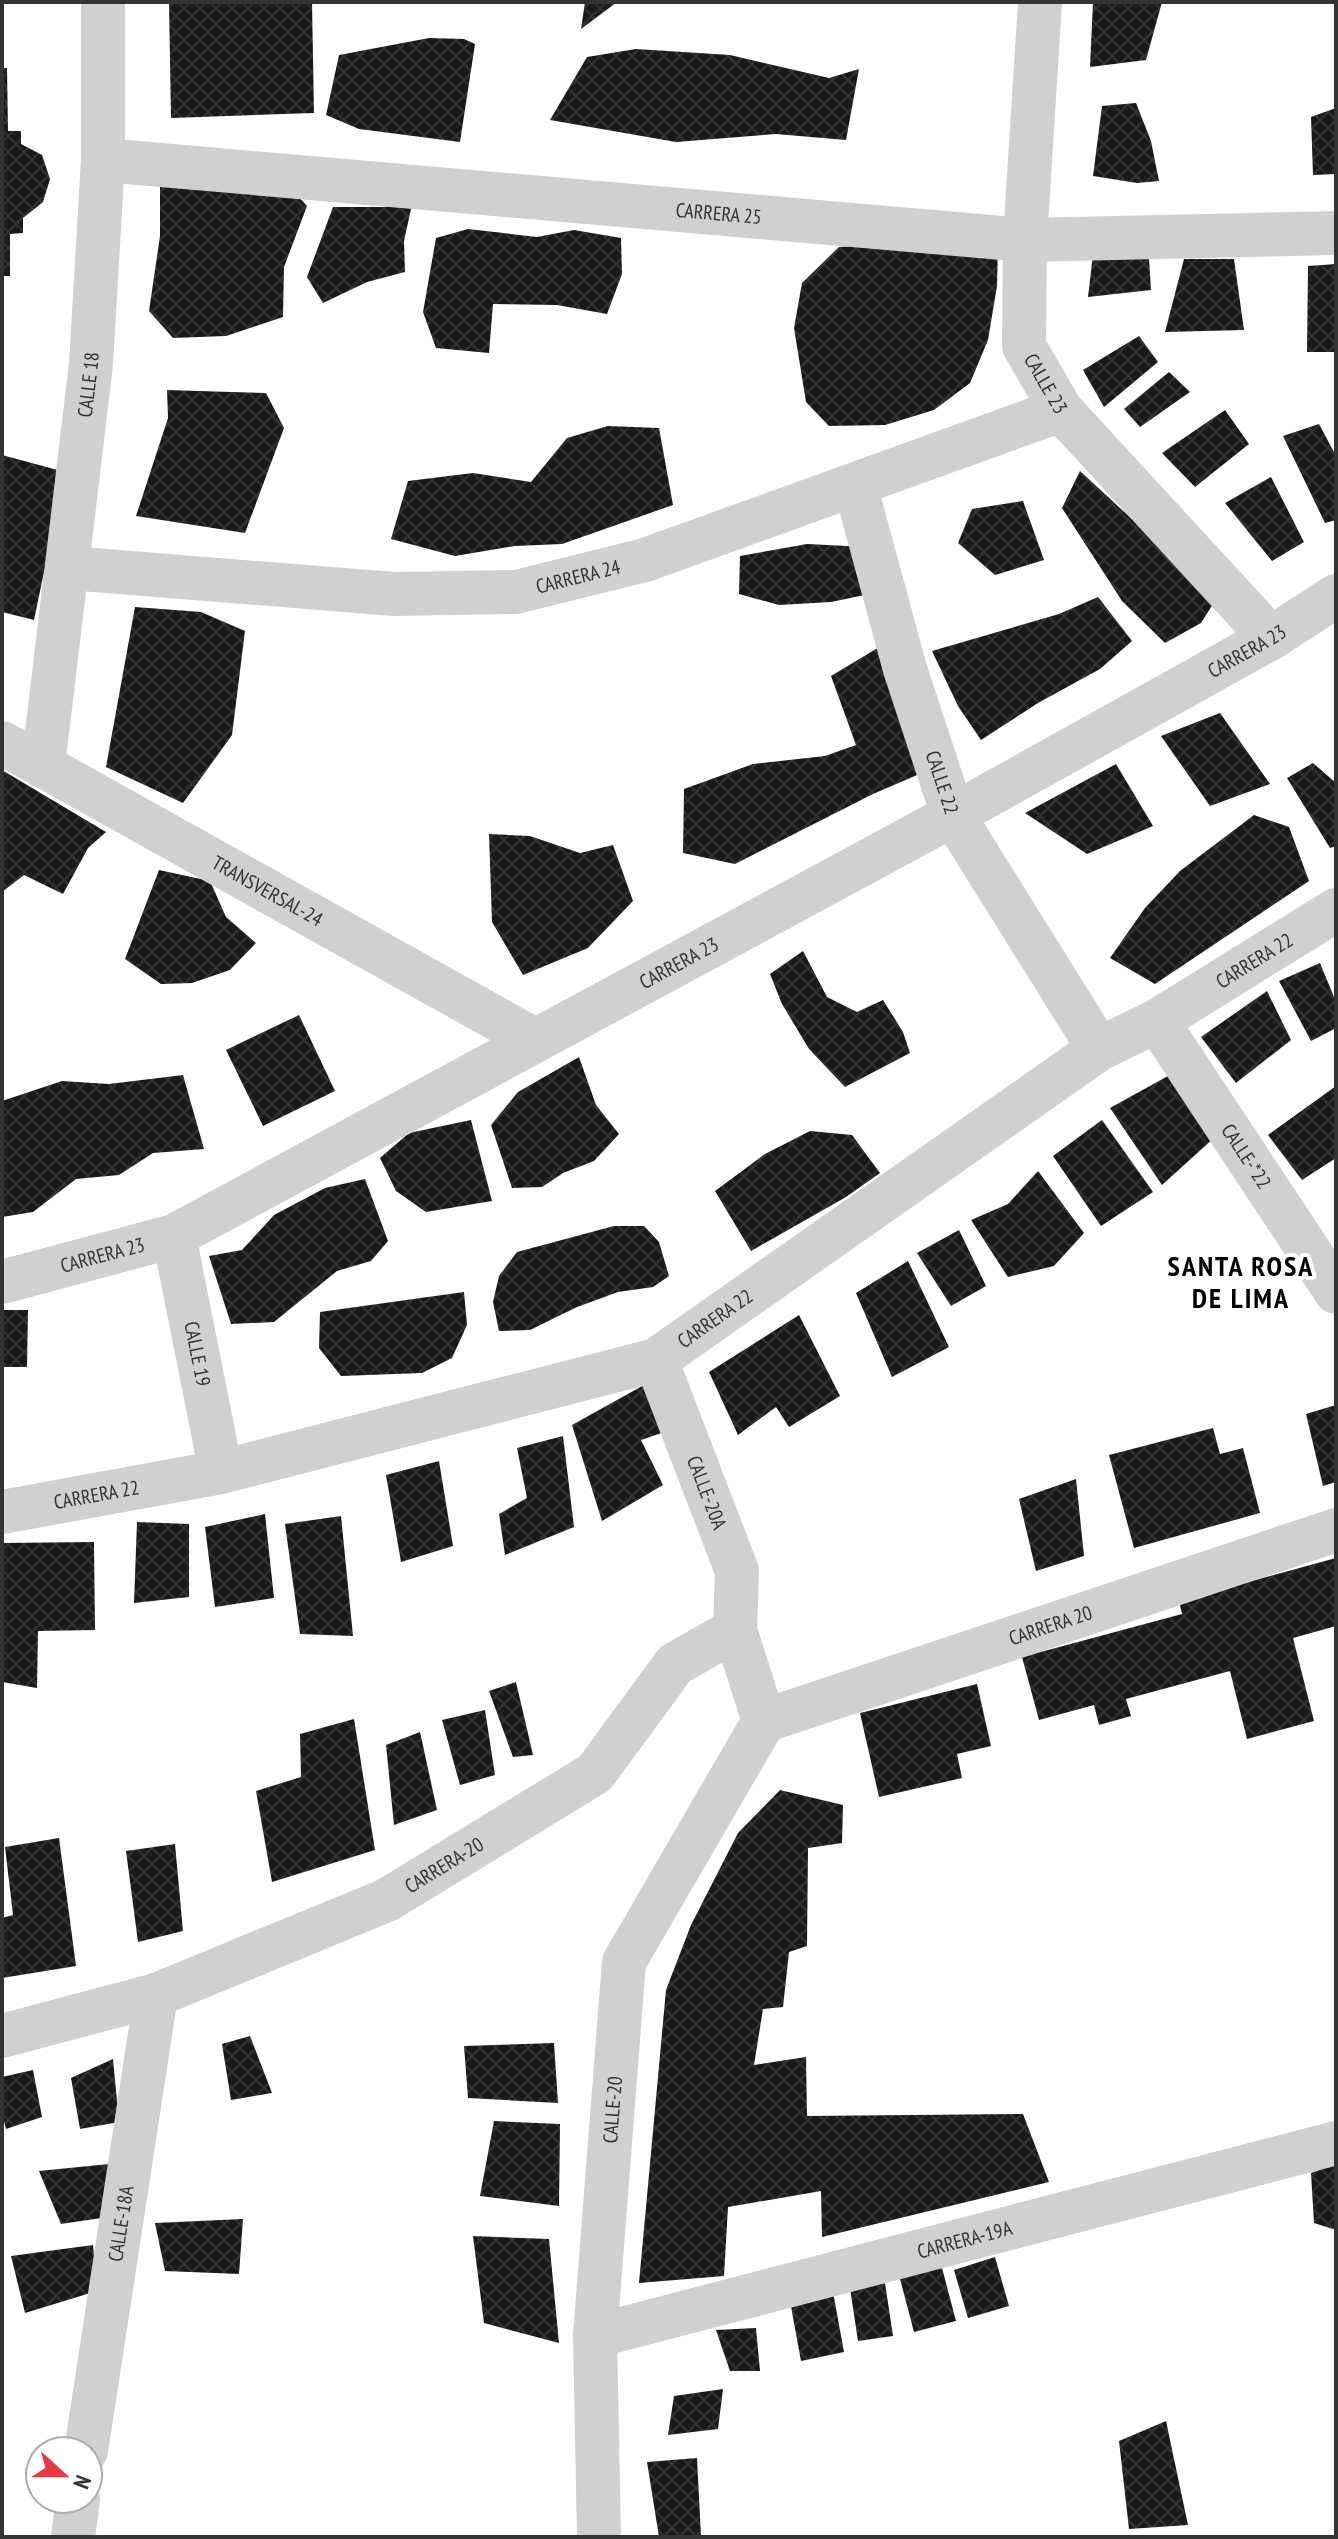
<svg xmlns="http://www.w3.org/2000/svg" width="1338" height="2539" font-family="'PT Sans Narrow',sans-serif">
<defs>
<pattern id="building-cross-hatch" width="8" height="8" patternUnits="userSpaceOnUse" patternTransform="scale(2)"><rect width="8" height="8" fill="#1a1a1a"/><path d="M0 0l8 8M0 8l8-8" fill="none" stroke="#333"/></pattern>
</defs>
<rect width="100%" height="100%" fill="#fff"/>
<!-- building -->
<path fill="url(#building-cross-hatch)" d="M169 2H312L314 113 171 118Z
M585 2H617L581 29Z
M1093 2H1162L1146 60 1090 67Z
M429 38 464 39 475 44 460 142 359 129 326 115 339 55Z
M636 49 730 55 829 78 859 69 846 140 776 134 676 142 550 120 587 57Z
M2 68H7L8 131H21V144L42 155 50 179 43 202 23 218V233L10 234V276H2Z
M1136 103 1151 141 1159 181 1137 183 1093 176 1102 106Z
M1336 108V174L1313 175 1311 117Z
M160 172 286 183 307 206 284 267 283 317 226 336 173 338 149 311 160 236Z
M413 200 404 241 405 272 367 282 323 303 307 277 333 207H385Z
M468 229 537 237 574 230 621 238 622 274 607 314 557 305 493 304 489 353 436 348 423 312 436 238Z
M1148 242 1151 290 1088 297 1093 254Z
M899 243 998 246 997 286 988 340 970 383 934 410 885 425 829 426 806 402 794 328 802 283 839 247Z
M1184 259H1234L1244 330 1165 332Z
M1336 264V352H1307L1308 266Z
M1139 336 1158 362 1104 407 1083 370Z
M1169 372 1190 392 1140 427 1124 409Z
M167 390 266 393 284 428 245 533 136 516 168 418Z
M1225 410 1249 444 1195 487 1162 453Z
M1319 424 1336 456V520L1325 523 1283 436Z
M608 426 659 428 673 505 562 544 515 546 455 556 391 539 408 481 473 473 531 482 567 438Z
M2 455 65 472 34 620 2 612Z
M1080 471 1147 533 1213 604 1201 623 1165 643 1122 601 1062 508Z
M1271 477 1304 542 1272 561 1225 503Z
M1023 501 1044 560 995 575 958 543 972 509Z
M807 544 867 547 884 591 831 602 779 605 739 594 740 556Z
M1098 597 1132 641 1100 669 1038 703 981 740 958 706 932 651 1059 614Z
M135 607 201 612 245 631 232 735 183 803 106 767Z
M881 646 931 769 873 794 735 864 683 853 684 789 753 764 825 756 856 745 831 676Z
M1220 713 1270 784 1210 806 1161 736Z
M1313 763 1336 783V846L1330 848 1287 778Z
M1116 764 1153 826 1087 854 1025 813Z
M2 770 106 832 88 848 63 894 24 875 2 892Z
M1254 815 1289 827 1309 881 1155 984 1110 958 1145 908 1180 871Z
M489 834 530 836 580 853 613 845 633 901 588 948 523 975 492 922Z
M159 870 210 881 226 917 256 943 230 970 192 983 161 984 125 959Z
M803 951 827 997 857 1012 883 1000 903 1032 910 1053 845 1087 809 1049 782 1004 770 974Z
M1320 963 1336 1002V1028L1311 1041 1279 981Z
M1267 991 1291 1040 1236 1083 1201 1037Z
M299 1015 335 1091 263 1126 226 1050Z
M579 1057 596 1105 619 1134 594 1161 563 1173 542 1187 512 1188 491 1125 518 1092Z
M1177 1071 1215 1137 1162 1185 1110 1108Z
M183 1075 204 1149 153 1153 119 1175 76 1179 33 1212 2 1217V1101L62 1081 109 1084Z
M1336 1086V1158L1302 1180 1268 1135Z
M471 1120 492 1201 426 1212 396 1191 380 1158 409 1133Z
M1102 1120 1153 1192 1101 1226 1053 1156Z
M810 1131 852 1135 880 1173 846 1197 751 1251 715 1191 765 1154Z
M1038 1171 1084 1233 1054 1266 1008 1277 971 1220 1008 1204Z
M365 1179 388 1241 371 1261 337 1271 274 1322 231 1324 209 1256 242 1250 274 1215 325 1188Z
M614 1226H644L659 1242 669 1276 653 1287 618 1292 577 1307 530 1330 499 1331 493 1302 499 1276 517 1252Z
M959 1230 986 1286 951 1306 917 1253Z
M908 1261 949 1347 892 1377 856 1293Z
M464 1292 467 1325 452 1358 422 1373 341 1376 319 1348 320 1312Z
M2 1310H28L27 1367H2Z
M799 1315 840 1396 789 1427 776 1407 738 1435 709 1372Z
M662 1375 679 1427 641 1440 663 1485 602 1521 572 1425Z
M1336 1405V1482L1323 1486 1306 1414Z
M1213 1428 1220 1454 1243 1448 1260 1513 1134 1548 1109 1455Z
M563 1436 574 1527 505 1555 499 1514 527 1498 517 1448Z
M439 1461 453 1546 401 1562 386 1475Z
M1076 1479 1084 1556 1036 1571 1019 1499Z
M265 1514 274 1598 215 1607 205 1527Z
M341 1516 353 1636 300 1634 285 1524Z
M137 1522 189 1524V1597L134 1603Z
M94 1542 95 1630 38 1631 37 1688 2 1682V1543Z
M1336 1558V1626L1293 1638 1314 1721 1247 1739 1230 1671 1126 1699 1131 1716 1099 1725 1094 1705 1039 1720 1022 1657 1182 1614 1179 1601Z
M516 1682 533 1755 513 1757 489 1691Z
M977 1684 991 1746 957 1754 962 1778 879 1797 860 1713Z
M485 1710 495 1775 460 1785 442 1720Z
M354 1719 375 1850 272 1882 256 1791 301 1777 300 1734Z
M420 1732 437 1810 394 1825 386 1745Z
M780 1790 843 1805 842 1843 808 1848 807 1946 789 1952 783 2007 763 2009 754 2065 806 2057 807 2116 1023 2114 1049 2182 822 2237 821 2191 728 2207 724 2276 639 2283 666 1990 691 1925 738 1833Z
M59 1838 76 1966 2 1978V1918L13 1915 5 1847Z
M175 1844 183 1931 138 1942 126 1851Z
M250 2036 272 2093 231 2100 222 2044Z
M554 2043 558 2103 468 2098 464 2046Z
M113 2059 119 2122 80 2129 71 2078Z
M33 2070 42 2117 6 2129 2 2114V2077Z
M494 2121 560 2124 559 2206 480 2196Z
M119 2163 115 2216 61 2224 39 2171Z
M1336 2164V2230L1314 2223 1311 2173Z
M243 2219 239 2274 165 2271 155 2223Z
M473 2236 549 2239 559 2343 484 2323Z
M93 2245 97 2291 25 2313 11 2256Z
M995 2257 1009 2306 968 2318 954 2270Z
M941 2264 956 2321 914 2332 899 2275Z
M885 2283 893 2336 858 2341 850 2288Z
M833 2292 844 2352 801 2361 790 2301Z
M756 2328 760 2371H730L716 2330Z
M723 2389 718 2429 668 2435 674 2396Z
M1166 2421 1188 2525 1129 2529 1119 2441Z
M697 2458 701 2536 659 2537 647 2462Z"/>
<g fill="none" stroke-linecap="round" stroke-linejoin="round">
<!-- street -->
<g stroke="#d0d0d0" stroke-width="44">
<path id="s1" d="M1040 2 1025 240 1024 346 1061 410 1271 638"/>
<path id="s2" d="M103 160 1025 240 1336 233"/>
<path id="s3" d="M855 485 905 669 953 815 1099 1049"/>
<path id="s4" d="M69 568 394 594 516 592 645 560 1061 410"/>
<path id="s5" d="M2 743 533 1039"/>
<path id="s6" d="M43 766 91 364 103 160V2"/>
<path id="s7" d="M1157 1021 1336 1292"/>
<path id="s8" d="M174 1236 221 1472"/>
<path id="s9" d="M2 1282 174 1236 953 815 1271 638 1336 596"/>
<path id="s10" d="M656 1360 737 1571 735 1630 764 1721"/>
<path id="s11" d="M2 1512 221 1472 656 1360 1099 1049 1157 1021 1336 910"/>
<path id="s12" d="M764 1721 1336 1530"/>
<path id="s13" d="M2 2036 156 1995 387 1900 595 1773 675 1664 735 1630"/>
<path id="s14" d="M595 2336 1336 2143"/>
<path id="s15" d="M86 2451 156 1995"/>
<path d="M73 2537 78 2499"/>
<path id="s16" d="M599 2537 595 2336 624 1962 764 1721"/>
</g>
</g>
<g text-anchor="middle" stroke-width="8" stroke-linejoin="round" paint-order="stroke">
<!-- street labels -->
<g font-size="20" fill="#333" stroke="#fff">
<text dy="7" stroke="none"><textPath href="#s2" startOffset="618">CARRERA 25</textPath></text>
<text dy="7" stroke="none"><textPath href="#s1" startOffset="388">CALLE 23</textPath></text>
<text dy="7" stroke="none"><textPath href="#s6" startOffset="384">CALLE 18</textPath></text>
<text dy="7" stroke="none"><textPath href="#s4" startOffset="512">CARRERA 24</textPath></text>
<text dy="7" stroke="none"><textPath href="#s9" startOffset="1400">CARRERA 23</textPath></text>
<text dy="7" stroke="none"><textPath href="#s3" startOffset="310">CALLE 22</textPath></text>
<text dy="7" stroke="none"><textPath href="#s5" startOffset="304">TRANSVERSAL-24</textPath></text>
<text dy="7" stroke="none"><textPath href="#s11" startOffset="1392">CARRERA 22</textPath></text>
<text dy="7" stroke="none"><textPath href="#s9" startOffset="752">CARRERA 23</textPath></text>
<text dy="7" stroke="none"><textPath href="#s7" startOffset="162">CALLE-*22</textPath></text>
<text dy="7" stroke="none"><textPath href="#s9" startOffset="104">CARRERA 23</textPath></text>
<text dy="7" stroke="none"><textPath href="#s11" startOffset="744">CARRERA 22</textPath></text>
<text dy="7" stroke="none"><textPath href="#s8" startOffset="120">CALLE 19</textPath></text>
<text dy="7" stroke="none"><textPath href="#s10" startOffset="142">CALLE-20A</textPath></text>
<text dy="7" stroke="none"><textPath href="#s11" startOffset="96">CARRERA 22</textPath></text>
<text dy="7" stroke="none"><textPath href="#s12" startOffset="302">CARRERA 20</textPath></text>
<text dy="7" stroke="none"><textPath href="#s13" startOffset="476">CARRERA-20</textPath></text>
<text dy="7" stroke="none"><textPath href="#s16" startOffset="428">CALLE-20</textPath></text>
<text dy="7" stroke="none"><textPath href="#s15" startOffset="230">CALLE-18A</textPath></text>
<text dy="7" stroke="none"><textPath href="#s14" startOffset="382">CARRERA-19A</textPath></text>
</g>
<!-- district labels -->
<g font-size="28" font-weight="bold" letter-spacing="2" fill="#000" stroke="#fff">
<text x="1241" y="1276">SANTA ROSA<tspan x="1241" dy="32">DE LIMA</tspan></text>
</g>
</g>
<!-- border -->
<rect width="1338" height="2539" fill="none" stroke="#333333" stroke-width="8"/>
<!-- north arrow -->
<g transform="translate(64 2475) rotate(111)"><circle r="38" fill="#ffffff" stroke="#adadad" stroke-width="2"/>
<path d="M0-6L14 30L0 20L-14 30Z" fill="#e63946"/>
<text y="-12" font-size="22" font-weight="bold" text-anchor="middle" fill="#333333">N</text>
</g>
</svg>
